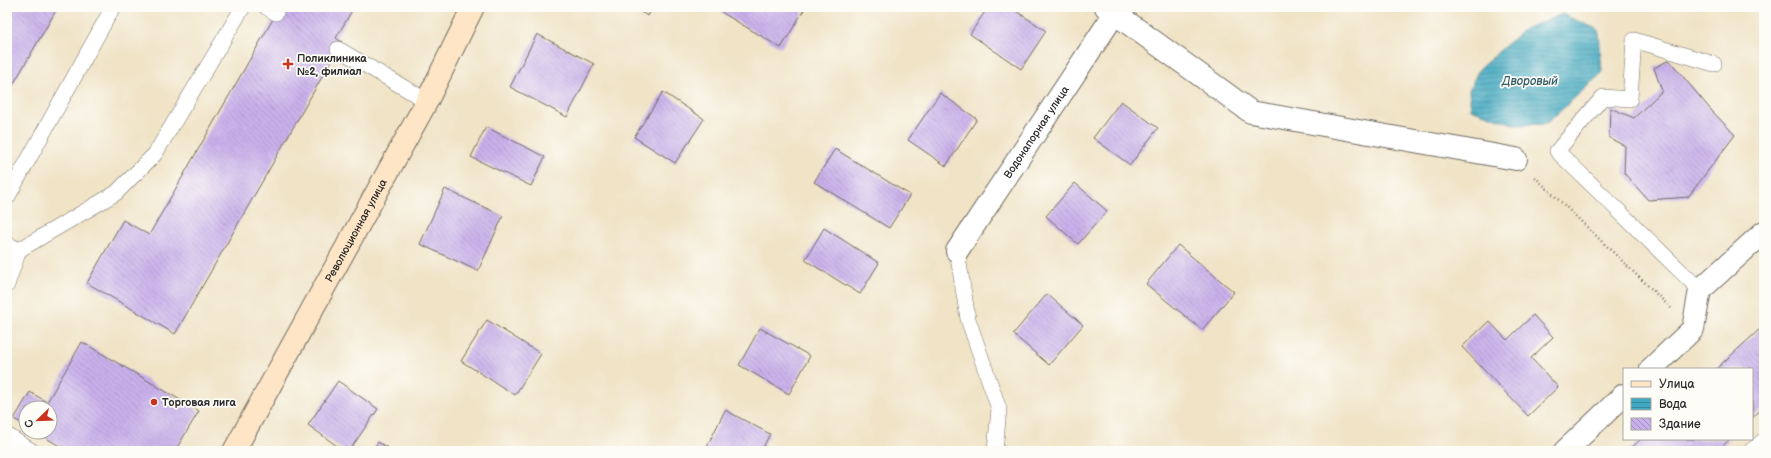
<svg xmlns="http://www.w3.org/2000/svg" width="1771" height="458" font-family="'Balsamiq Sans',sans-serif">
<defs>
<pattern id="water-rules" width="6" height="5" patternUnits="userSpaceOnUse"><rect width="6" height="5" fill="#40a8c0"/><path d="M0 2.5h6" fill="none" stroke="#36899c"/></pattern>
<pattern id="building-back-hatch" width="6" height="6" patternUnits="userSpaceOnUse"><rect width="6" height="6" fill="#c9b0eb"/><path d="M-1 5l2 2M0 0l6 6M5-1l2 2" fill="none" stroke="#a38fbf"/></pattern>
</defs>
<rect width="100%" height="100%" fill="#fdfcf7"/>
<filter id="ink" filterUnits="userSpaceOnUse"><feTurbulence type="fractalNoise" baseFrequency=".025" numOctaves="2"/><feDisplacementMap in="SourceGraphic" scale="8" xChannelSelector="R" yChannelSelector="G"/><feConvolveMatrix kernelMatrix="1 2 1 2 8 2 1 2 1" color-interpolation-filters="sRGB"/></filter>
<filter id="wash" filterUnits="userSpaceOnUse"><feTurbulence type="fractalNoise" baseFrequency=".012" numOctaves="4" result="noise"/><feDisplacementMap in="SourceGraphic" scale="16" xChannelSelector="R" yChannelSelector="G"/><feGaussianBlur stdDeviation="0.9" result="paint"/><feColorMatrix in="noise" values="0 0 0 0 0 0 0 0 0 0 0 0 0 0 0 0 0 1.4 0 .05"/><feComposite in="paint" operator="in"/></filter>
<g filter="url(#wash)">
<rect width="100%" height="100%" fill="#f0e3c6"/>
<!-- water -->
<path fill="url(#water-rules)" stroke="#366a76" d="M1562 14 1599 30 1602 73 1546 124 1516 125 1471 109 1469 90 1479 69 1524 29Z"/>
<g id="blocks">
<!-- building -->
<path fill="url(#building-back-hatch)" d="M7 7H58L7 95Z
M280 7H354L336 38 342 42 338 49 175 334 87 283 123 220 149 235Z
M631 7H653L648 16Z
M724 7H803L805 8 781 48 721 12Z
M988 7H1010L1046 31 1021 69 970 34Z
M537 34 594 64 567 117 510 87Z
M1669 60 1711 110 1735 135 1688 197 1648 200 1624 173 1625 146 1609 138 1610 108 1634 118 1662 91 1654 68Z
M663 92 704 119 675 163 634 137Z
M940 93 977 119 946 166 908 140Z
M1121 101 1158 128 1130 165 1093 138Z
M486 127 545 157 531 186 471 157Z
M835 149 910 195 889 228 814 182Z
M1075 183 1107 211 1078 244 1046 216Z
M445 189 503 216 478 271 420 244Z
M824 228 879 263 860 294 805 260Z
M1178 245 1234 292 1202 330 1146 284Z
M1047 294 1083 325 1049 365 1013 334Z
M1533 315 1553 337 1531 358 1558 387 1528 416 1462 347 1489 321 1507 340Z
M487 320 541 354 515 395 461 361Z
M760 328 810 356 789 394 739 365Z
M1760 329 1764 334V407L1752 418V369H1716Z
M82 342 199 411 175 451H68L36 432H50V408H26V426L14 419 30 392 47 402Z
M338 381 378 409 349 451H344L308 425Z
M725 410 770 434 761 451H705Z
M1641 439H1730L1717 451H1628Z
M378 442 393 451H372Z"/>
</g>
</g>
<g filter="url(#ink)">
<use href="#blocks" fill-opacity="0" stroke="#706b61" stroke-width="1"/>
<g fill="none" stroke-linecap="round" stroke-linejoin="round">
<!-- lane casing -->
<g stroke="#706b61" stroke-width="16">
<path id="lane" d="M266 7 276 13
M338 49 427 101
M7 198 113 7
M7 244 19 250 7 285
M19 250 116 193 155 154 243 7
M957 251 968 319 999 409 995 451
M1700 290 1557 151 1603 97 1630 99 1634 40 1714 64
M7 435 32 451
M1751 451 1764 440"/>
</g>
<!-- street casing -->
<g stroke="#706b61" stroke-width="24">
<g id="street">
<path d="M1106 7 1251 112 1516 159"/>
<path id="s1" d="M957 251 1115 13"/>
<path d="M1651 369 1693 329 1700 290 1764 232"/>
<path d="M1565 451 1624 395"/>
</g>
</g>
<!-- secondary casing -->
<g stroke="#706b61" stroke-width="24">
<g id="secondary">
<path id="s2" d="M234 451 427 101 473 7"/>
</g>
</g>
<!-- path -->
<path stroke="#706b61" stroke-width="2.5" stroke-dasharray="1 3" stroke-linecap="butt" d="M1535 177 1671 308"/>
<!-- lane -->
<use href="#lane" stroke="#fff" stroke-width="15"/>
<!-- street -->
<use href="#street" stroke="#fff" stroke-width="22"/>
<!-- secondary -->
<use href="#secondary" stroke="#fde5c5" stroke-width="22"/>
</g>
</g>
<!-- markers -->
<g fill="#c8321e" stroke="#fdfcf7" stroke-width="1.5">
<path d="M286 58h4v4h4v4h-4v4h-4v-4h-4v-4h4z"/>
<circle cx="154" cy="402" r="4"/>
</g>
<g text-anchor="middle" stroke-width="3.5" stroke-linejoin="round" paint-order="stroke">
<!-- poi labels -->
<g font-size="11" font-weight="bold" fill="#2b2b2b" stroke="#fdfcf7" text-anchor="start">
<text x="297" y="62">Поликлиника<tspan x="297" dy="13">№2, филиал</tspan></text>
<text x="162" y="406">Торговая лига</text>
</g>
<!-- street labels -->
<g font-size="11" fill="#2b2b2b" stroke="#fdfcf7">
<text dy="4" stroke="none"><textPath href="#s1" startOffset="143">Водонапорная улица</textPath></text>
<text dy="4" stroke="none"><textPath href="#s2" startOffset="252">Революционная улица</textPath></text>
</g>
<!-- water labels -->
<g font-size="12" font-style="italic" fill="#335d67" stroke="#fdfcf7">
<text x="1530" y="85">Дворовый</text>
</g>
</g>
<!-- margin -->
<rect width="1771" height="458" fill="none" stroke="#fdfcf7" stroke-width="24"/>
<!-- legend -->
<rect x="1623" y="368" width="130" height="72" fill="#fdfcf7" stroke="#a9a8a5"/>
<rect x="1631" y="381" width="20" height="6" fill="#fde5c5" stroke="#a9a8a5"/>
<text x="1659" y="388" font-size="12" fill="#2b2b2b">Улица</text>
<rect x="1631" y="398" width="20" height="12" fill="url(#water-rules)" stroke="#a9a8a5"/>
<text x="1659" y="408" font-size="12" fill="#2b2b2b">Вода</text>
<rect x="1631" y="418" width="20" height="12" fill="url(#building-back-hatch)" stroke="#a9a8a5"/>
<text x="1659" y="428" font-size="12" fill="#2b2b2b">Здание</text>
<!-- north arrow -->
<g transform="translate(38 420) rotate(247)"><circle r="19" fill="#fdfcf7" stroke="#a9a8a5"/>
<path d="M0-3L7 15L0 10L-7 15Z" fill="#c8321e"/>
<text y="-6" font-size="11" font-weight="bold" text-anchor="middle" fill="#2b2b2b">С</text>
</g>
</svg>
